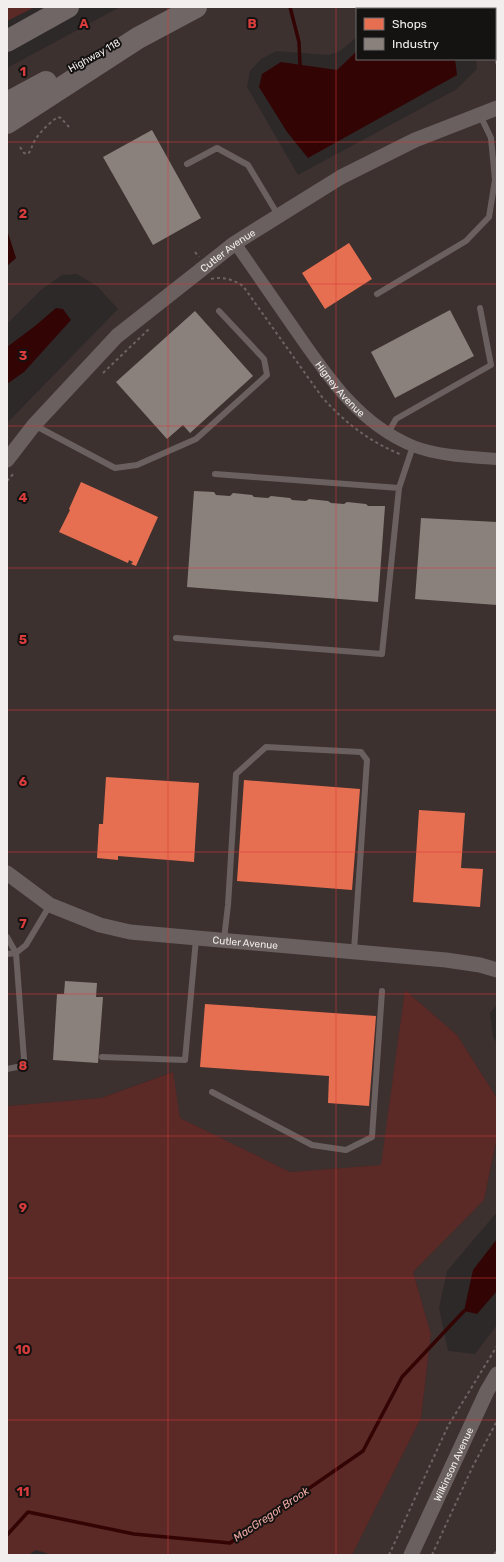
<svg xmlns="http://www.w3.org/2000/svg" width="504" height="1562" font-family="Rubik,sans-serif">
<rect width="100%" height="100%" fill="#2e2929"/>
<!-- built -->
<path fill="#3d3130" d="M120 7H391L388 9H357V37L340 51 329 55 276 51 261 59 250 71 247 87 298 175 457 89 477 69 476 59H495V9H465L464 7H497V1005L490 1013 493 1037 497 1043V1098L457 1035 405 990 382 1165 290 1172 180 1118 172 1072 101 1098 7 1106V423L118 309 97 286 77 274 62 275 41 290 7 324V266L16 258 7 230V68Z
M497 1138V1212L447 1271 439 1308 448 1351 475 1354 497 1325V1555H352L421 1418 431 1334 413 1272 484 1200Z"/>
<!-- green -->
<path fill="#5b2926" d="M7 7H35L7 21Z
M405 990 457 1035 497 1098V1137L484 1200 413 1272 431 1334 421 1418 352 1555H52L36 1550 28 1555H7V1106L101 1098 173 1072 180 1118 290 1172 381 1165Z"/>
<!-- water -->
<path fill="#330404" d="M357 51V59H455L457 75 308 158 287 132 259 87 262 74 281 62 337 70Z
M7 230 16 258 7 266Z
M56 308 63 309 71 320 24 372 7 384V347L35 326Z
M497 1239V1291L477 1314 464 1311 473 1270Z"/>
<!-- shops -->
<path fill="#e76f51" d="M349 243 372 279 325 309 302 273Z
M81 482 158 517 136 566 131 564 133 562 129 560 128 563 59 532 70 510 69 509Z
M106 777 199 783 194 862 118 856V860L97 858 99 824H103Z
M244 780 360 789 352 890 237 881Z
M419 810 465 813 461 868 483 869 480 907 413 902Z
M205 1004 376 1016 369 1106 328 1103 329 1076 200 1067Z"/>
<!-- industry -->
<path fill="#8a817c" d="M152 130 201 218 153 245 103 157Z
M450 310 474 356 395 398 371 352Z
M195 311 253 376 190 433 183 425 167 439 116 382Z
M194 491 214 492 216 495 230 496 233 493 252 495 254 497 268 498 271 496 290 498 292 500 306 501 309 499 328 501 331 503 344 504 347 502 366 504 368 506H385L378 602 187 587Z
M421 518 497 522V605L415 599Z
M65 981 97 983 96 997H103L98 1063 53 1060 57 994H64Z"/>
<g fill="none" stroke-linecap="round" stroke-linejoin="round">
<!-- stream -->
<path stroke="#330404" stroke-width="3.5" d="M290 7 299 42 300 65
M7 1535 28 1512 134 1534 230 1543 363 1451 402 1377 464 1311"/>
<!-- path -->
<path stroke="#6b6463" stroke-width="2" stroke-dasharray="3 3" stroke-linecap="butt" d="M486 7 487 9
M495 55 497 66
M20 147 24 153 28 154C32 149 32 145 35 140 41 131 49 123 58 117L61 118 69 127
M195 252 199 257
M211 279C223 276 234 280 243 286L322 397C345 423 370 442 402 455
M103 373 149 329
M7 481 15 472
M389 1555 448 1426 497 1346
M432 1555 473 1466 497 1421"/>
<!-- service -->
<path stroke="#6a605f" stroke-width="6" d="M187 164 217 148 248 165 278 215
M377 294 466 241 489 217 495 180 491 138 480 115
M34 425 115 468 137 465 196 439 267 375 264 359 219 311
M388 433 396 419 491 365 480 308
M215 474 399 488
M176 638 382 654 399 488 413 446
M7 937 16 953 7 954
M224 939 228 905 236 774 266 747 361 752 367 760 354 951
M102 1057 185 1060 196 939
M7 1069 22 1066 24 1059 16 953 26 945 50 905
M212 1092 312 1145 346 1150 372 1137 382 991
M497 1555V1554"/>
<!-- minor -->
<path stroke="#6a605f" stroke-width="12" id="s1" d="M235 243C256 273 276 302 296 331 328 377 359 424 413 446 438 456 470 457 497 459"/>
<!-- tertiary -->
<g stroke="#6a605f" stroke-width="15">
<path id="s2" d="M7 460 34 425 117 336 235 243 341 177 415 140 497 108"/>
<path id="s3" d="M7 873 50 905 100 925 130 932 446 960 480 965 497 970"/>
<path id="s4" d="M411 1555 487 1391 497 1374"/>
</g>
<!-- motorway -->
<path stroke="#6f6665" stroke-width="22" d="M7 41 68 7
M7 103 46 82
M7 123 138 38 196 7"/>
</g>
<!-- grid -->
<path fill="none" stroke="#d93c3c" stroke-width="1" stroke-opacity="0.55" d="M168 7V1555M336 7V1555M7 142H497M7 284H497M7 426H497M7 568H497M7 710H497M7 852H497M7 994H497M7 1136H497M7 1278H497M7 1420H497"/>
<g text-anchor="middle" stroke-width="4" stroke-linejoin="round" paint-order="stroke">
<!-- street labels -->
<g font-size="10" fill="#f2eeed" stroke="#151212">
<text transform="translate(94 55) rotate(-29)" y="4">Highway 118</text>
<text dy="4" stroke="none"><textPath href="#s2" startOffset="306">Cutler Avenue</textPath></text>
<text dy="4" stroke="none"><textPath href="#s1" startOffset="180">Higney Avenue</textPath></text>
<text dy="4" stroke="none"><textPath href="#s3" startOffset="254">Cutler Avenue</textPath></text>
<text dy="4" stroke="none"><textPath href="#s4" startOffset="100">Wilkinson Avenue</textPath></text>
</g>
<!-- water labels -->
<g font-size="11" font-style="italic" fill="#f1aba4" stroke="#151212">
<text transform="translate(271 1514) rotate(-34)" y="4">MacGregor Brook</text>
</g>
</g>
<g font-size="13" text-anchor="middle" font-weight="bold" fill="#d93c3c" stroke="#151212" stroke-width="4" stroke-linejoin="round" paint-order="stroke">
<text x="84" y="28">A</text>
<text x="252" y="28">B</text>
<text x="23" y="76">1</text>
<text x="23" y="218">2</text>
<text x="23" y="360">3</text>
<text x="23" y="502">4</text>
<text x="23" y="644">5</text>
<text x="23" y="786">6</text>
<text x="23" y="928">7</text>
<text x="23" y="1070">8</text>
<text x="23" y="1212">9</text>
<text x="23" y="1354">10</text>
<text x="23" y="1496">11</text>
</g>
<!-- border -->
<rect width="504" height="1562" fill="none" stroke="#f2eeed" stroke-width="16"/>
<!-- legend -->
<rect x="356" y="8" width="140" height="52" fill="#151212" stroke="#6d6a6a"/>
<rect x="364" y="18" width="20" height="12" fill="#e76f51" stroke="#6d6a6a"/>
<text x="392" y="28" font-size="12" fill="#f2eeed">Shops</text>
<rect x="364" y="38" width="20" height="12" fill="#8a817c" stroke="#6d6a6a"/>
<text x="392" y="48" font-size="12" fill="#f2eeed">Industry</text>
</svg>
